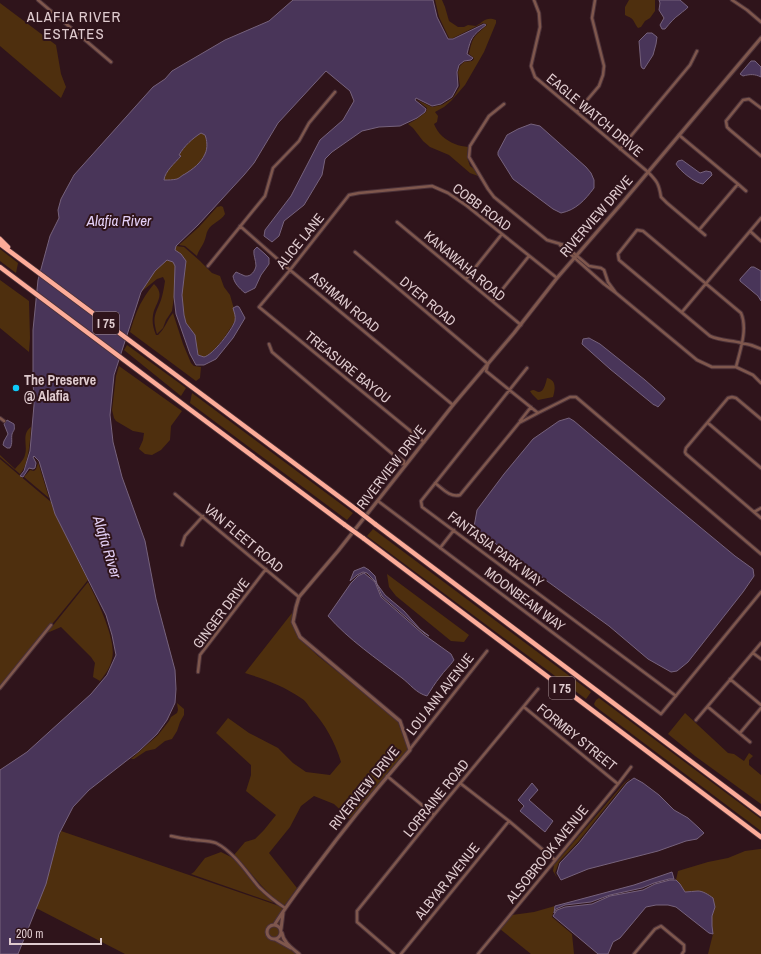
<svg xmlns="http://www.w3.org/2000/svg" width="761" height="954" font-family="'Archivo Narrow',sans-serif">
<rect width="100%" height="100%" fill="#2f141b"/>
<!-- green -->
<path fill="#4e2f0e" d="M435 0H442L445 7 449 21 458 27H464L468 25 476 26C483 22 486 16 496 20V23L484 52 465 85 451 101 444 107 435 112 438 116 437 122 434 124C438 134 445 140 455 144 459 146 464 146 468 147L467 157 470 166 474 169 478 176 470 173 449 155 430 147 423 141 413 128 408 124 417 119 426 112 427 108 417 100 432 107 442 105 453 98 460 86 458 72 460 66 464 62 472 61 474 59 473 57 469 54C473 35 474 37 487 25L486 24 483 23 453 38H449L439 17Z
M629 0H655V11L650 18 645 21 641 27 638 28C632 20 636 20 625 15V7Z
M0 3 56 45 61 74 66 87 61 98 0 46Z
M201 133 205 135 207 144 206 153 197 166 190 172 184 174 178 179 170 180H164L163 179 169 168 181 157 179 155C184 146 193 138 201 133Z
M221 206 223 207 225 214C221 221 212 223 208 230 206 233 206 238 204 242 202 247 198 251 197 256L185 246 179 245 199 227 217 207Z
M176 246 184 247 200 261 212 273 220 276 224 287 230 295 236 316 235 321 224 338 209 356 204 357 198 355 195 335 186 323 184 315 182 295 186 261 175 250Z
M0 249 18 263 16 273 0 261Z
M167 260 173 262 175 266 174 297 172 311 166 320 163 328 157 334C152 317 155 315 161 300 163 294 164 287 165 281L163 277 157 279 141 292 155 271Z
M0 280 29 301 30 338 29 352 0 328Z
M154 284C166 295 155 303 153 315 152 322 153 328 156 335H158C165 329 167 320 173 313L183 344 191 363 194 366 201 367 200 378 196 381 130 332C136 312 140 301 154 284Z
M127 345 186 388 181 396 124 350Z
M119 366 182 411 171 426 170 440 161 450 152 455 145 454 139 449 143 440 144 433 133 431 116 421 114 418 112 410 116 376Z
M547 378C557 380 555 390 553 397L538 400 532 394 530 391 533 390C535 390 537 392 539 392 544 392 546 382 547 378Z
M192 393 353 513 347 520 190 403Z
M31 427C30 439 29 465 20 474L0 457V455L15 469C18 465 24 460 25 455 28 446 21 434 31 427Z
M0 459 51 502 55 514 88 580 0 688Z
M36 459 38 462 49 498 24 477 30 470 34 471 36 469 38 463Z
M373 529 591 692 586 699 367 536Z
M387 574 469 635 464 642 451 641 396 596 389 587Z
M88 582C97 600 117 640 112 659 110 668 105 675 100 681L93 677 94 669 95 663 91 657 61 627 47 633Z
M292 613V623L299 638 318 656 354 685 398 722 408 749 385 776 350 819 334 804 314 796 301 806 290 827 269 853 297 888 284 906C263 892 252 872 234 855L245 842 255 839 264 830 276 815 246 791 251 775V765L216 733 228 718 249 733 278 748 293 763 306 772 330 775 341 762C335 742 325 724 311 709 308 705 305 700 301 698 284 686 264 679 245 673Z
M599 698 761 819V831L600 710 595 706 594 704 596 700Z
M177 703 184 709V715L180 722 177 731 172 739 165 741 155 749 146 751 134 759H131L158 735 169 721 171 717 177 713 178 710Z
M685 713 728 753 734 754 744 761 749 753 753 756 749 760V765L761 775V804L695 756 668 734Z
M629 779H630L626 782 578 842 559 862 555 873 557 877 556 876 553 871 554 865 625 782Z
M61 831 285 908 283 911 281 929 282 937 299 954H125L36 908Z
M760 849H761V954H708L713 934 712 926V916L715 907 699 891 685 892 680 884 676 880 678 871 708 862 728 858 745 851Z
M221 852 231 857 241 866 258 888 274 903 191 874 194 872 205 858Z
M555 906 552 917 572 934 574 954H531L500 929 512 915 534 912Z"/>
<!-- water -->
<path fill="#493559" stroke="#76627c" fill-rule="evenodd" d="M293 0H433L437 17 448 39H453L484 24 486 25C472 36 471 37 467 54L473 58 471 60 464 61 459 65 457 72 458 86 452 97 441 104 432 106 416 98 415 100 426 109 425 112 417 118 400 126 379 127 362 131 332 152 325 159 322 175 304 205 284 221 279 236 272 242 264 236 265 230 291 196 320 140 343 120 354 101 350 91 326 71 278 123 254 163 244 175 198 225 176 246 175 250 181 254 186 261 182 295 184 315 186 323 195 335 198 355 204 357C213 355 232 330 235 321 236 316 234 312 233 308L237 306 239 307 245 318 233 338 216 359 204 365H196L190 354 176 314 174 297 175 266 173 262 167 260 155 271 141 292 114 375 110 415 113 442 122 477 145 541 156 599 175 670 176 689 175 703 167 720 157 734 139 751 89 790 73 807 59 834 46 884 18 954H0V770L27 752 91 694 107 675 116 655 112 635 106 615 55 514 39 461 34 456 33 457 36 463 35 468 33 469 29 468 23 477 20 476 24 471 30 451 34 405 33 379V330L38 280 50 236 59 218 58 210 61 199 74 175 153 87 165 79 172 71 225 40 269 21ZM201 133 205 135C207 140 208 148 205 154 201 163 193 169 185 174 182 175 180 178 177 179 173 180 168 180 164 180 165 171 175 163 181 156L179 155C184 146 193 138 201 133Z
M659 0H680L688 7C686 10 683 11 680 14 674 18 670 23 665 29H662L660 25 664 18 659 10 660 3Z
M647 33H652L657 37 656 44 653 55 644 69 642 68 641 66 639 41Z
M751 61H755L761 67V77C755 74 750 74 743 76L740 74Z
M531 124 540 126 586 167 591 173 594 180V188C585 200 576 210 561 213L553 209 513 179 498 155V152L507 135 518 129Z
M682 160 700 173 706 171 711 172 712 175 703 184C695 183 680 171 676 164L678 161Z
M257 247 265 254 269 258V264L261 275 255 288 245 293C239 288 234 283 233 276L236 272C239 273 242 275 245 276 251 277 255 271 256 266 256 260 253 255 254 250Z
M751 267H754L761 271V301L758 296 740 281V279Z
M589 338 600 344 645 380 664 397 665 399 658 407 655 405H654L610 369 582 344 583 339Z
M569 418 574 421 671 503 735 556 753 569 754 576 743 592 688 662 677 671 671 672 648 659 609 626 500 547 474 527 477 510 504 474 533 439 559 421Z
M7 420 14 424C15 431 14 429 12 434 11 439 13 443 10 448H7L3 445 4 441 8 434 4 424Z
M364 567 369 570 375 576 377 584 385 595 404 611 420 629 429 636 424 633 382 596 376 582 367 573 363 572 357 575 350 581 354 571Z
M364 573 375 582 381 597 423 634 451 654 454 660C450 666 444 671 440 677 435 683 431 690 427 696 416 693 410 684 402 678 376 658 349 640 328 616L351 583 358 576Z
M634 778 643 783 659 795 674 810 688 818 699 828 704 833 697 839 686 841 658 851 588 869 561 880 557 873 560 863 579 843 627 783Z
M532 783 538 790 529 800 553 821 545 832 520 811 524 806 518 800Z
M672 872 674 879H669L654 883 642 888 610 895 591 902 565 905 556 909 554 913 555 906 634 885Z
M670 880H676L680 884 685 892C689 892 694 891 698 891 703 891 709 895 713 898L715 907 712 916V926L713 934 709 933 676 907 668 905H656L646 907 620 938 613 942 608 954H598L553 916 557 910 565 907 592 904 610 896 643 890 655 884Z"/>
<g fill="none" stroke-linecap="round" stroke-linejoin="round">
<!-- minor casing -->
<g stroke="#4b3138" stroke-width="4.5">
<path id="minor" d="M38 0 111 62
M534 0 539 13 540 27 531 66 535 77 648 172C657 181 659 184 661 197L667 203 705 235
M732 0 747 10 761 22
M504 104 489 116 470 146 469 157 488 189 494 197 547 240 564 245 589 266 601 268 604 270 608 282 616 293
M761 108 749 99 743 100 726 121 727 127 730 130 761 156
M577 112 599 86 603 75 604 66 592 18 595 0
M679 135 738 184
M620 149 690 65 697 51
M397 222 521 325
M240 226 290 270 453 405
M699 230 738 184 746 191
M750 231 761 241
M560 245 604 284 616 293 697 360 712 367H736L753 375 761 383
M355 252 488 364 486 371 538 413 570 397H576L761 554
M208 266 265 196 273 168 299 141 309 123 335 92
M466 279 502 234
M493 301 529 256
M682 312 761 218
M269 344 272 352 396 457H398L404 461V464
M736 367C740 351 748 329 741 313L643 231 637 230 618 254 619 260 710 336C721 341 731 340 742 343 749 344 755 346 761 349
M527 368 421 501 422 507 676 696
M0 418 4 421
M761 419 736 398 732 397 728 398 686 448 685 452 686 454 761 518
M520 421 531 407
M708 423 761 468
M424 442 259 307 290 270 349 195 359 193 432 186 448 193 467 206 557 278
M396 457V459L402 464H405
M435 483C442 488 450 498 460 495L519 423 538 413
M175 494 299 597
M378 501 661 714 761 592
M754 512 761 508
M182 545 185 536 203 516
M440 548 454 530
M753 653 761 659
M198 672 200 655 266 569
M730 679 761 705
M0 688 51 625
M524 707 618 784
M708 707 750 742
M696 720 761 643
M740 733 761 708
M410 749 487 651
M387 776 434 815
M460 783 509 821 555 860
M171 836C177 837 183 839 189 839 198 841 208 840 216 843 234 852 247 873 259 887 267 895 276 902 285 908
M394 954 357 922V911L434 815 538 689
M401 954 509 821
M478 954 618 784 631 767
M634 954 655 929 661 926 684 945V951L682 954"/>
</g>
<!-- tertiary casing -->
<g stroke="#4b3138" stroke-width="5">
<path id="tertiary" d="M275 924C288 903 303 884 318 864 347 825 378 787 410 750L400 721 300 637 293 622 296 607 299 597 338 551 453 405 514 333 557 278 622 203 761 38
M267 932a7 7 0 1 1 14 0a7 7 0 1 1-14 0Z
M281 929 283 913
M282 933C283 942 292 948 299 954
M275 939 291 948"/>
</g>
<!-- motorway casing -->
<g stroke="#4b3138" stroke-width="6">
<path id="motorway" d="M0 239 8 247
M0 244 357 510
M0 267 188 408 345 525
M375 524 761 814
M363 538 761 837"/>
</g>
<!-- minor -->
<use href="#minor" stroke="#7f574d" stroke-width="2.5"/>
<!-- tertiary -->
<use href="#tertiary" stroke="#7f574d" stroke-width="3"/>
<!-- motorway -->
<use href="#motorway" stroke="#fdac99" stroke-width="4.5"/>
<!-- motorway-bridge casing -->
<g stroke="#4b3138" stroke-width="6" stroke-linecap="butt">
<path id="motorway-bridge" d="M357 510 375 524
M345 525 363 538"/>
</g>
<!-- motorway-bridge -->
<use href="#motorway-bridge" stroke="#fdac99" stroke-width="4.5"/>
</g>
<!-- markers -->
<circle fill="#0ecafa" stroke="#2f141b" stroke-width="1.5" cx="16" cy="388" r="4"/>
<g text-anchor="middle" stroke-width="4" stroke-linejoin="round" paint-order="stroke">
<!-- shield labels -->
<g fill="#2f141b" stroke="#aa9499" stroke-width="1">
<rect x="93" y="312" width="26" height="22" rx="3"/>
<rect x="549" y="677" width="26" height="22" rx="3"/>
</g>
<g font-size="13" font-weight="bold" fill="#dfcbcf">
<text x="106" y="328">I 75</text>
<text x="562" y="693">I 75</text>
</g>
<!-- street labels -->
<g font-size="14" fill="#dfcbcf" stroke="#2f141b">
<text transform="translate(595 115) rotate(40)" y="5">EAGLE WATCH DRIVE</text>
<text transform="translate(482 207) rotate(37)" y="5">COBB ROAD</text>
<text transform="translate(596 216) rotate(-49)" y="5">RIVERVIEW DRIVE</text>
<text transform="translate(300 241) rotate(-51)" y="5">ALICE LANE</text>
<text transform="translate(465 266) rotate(40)" y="5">KANAWAHA ROAD</text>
<text transform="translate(428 301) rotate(40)" y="5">DYER ROAD</text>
<text transform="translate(345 302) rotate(40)" y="5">ASHMAN ROAD</text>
<text transform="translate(348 367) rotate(39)" y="5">TREASURE BAYOU</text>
<text transform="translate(391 467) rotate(-52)" y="5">RIVERVIEW DRIVE</text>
<text transform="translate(244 538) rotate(40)" y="5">VAN FLEET ROAD</text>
<text transform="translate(496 549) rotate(37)" y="5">FANTASIA PARK WAY</text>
<text transform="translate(525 599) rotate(37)" y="5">MOONBEAM WAY</text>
<text transform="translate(221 613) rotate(-53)" y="5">GINGER DRIVE</text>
<text transform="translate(440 694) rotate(-52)" y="5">LOU ANN AVENUE</text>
<text transform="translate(577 737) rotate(39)" y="5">FORMBY STREET</text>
<text transform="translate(364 788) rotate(-51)" y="5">RIVERVIEW DRIVE</text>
<text transform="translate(436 798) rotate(-51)" y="5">LORRAINE ROAD</text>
<text transform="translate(547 854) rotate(-51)" y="5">ALSOBROOK AVENUE</text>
<text transform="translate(447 881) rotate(-51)" y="5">ALBYAR AVENUE</text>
</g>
<!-- poi labels -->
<g font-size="14" font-weight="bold" fill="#dfcbcf" stroke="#2f141b" text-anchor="start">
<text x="24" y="385">The Preserve<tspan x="24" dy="16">@ Alafia</tspan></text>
</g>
<!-- neighbourhood labels -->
<g font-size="15" letter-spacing="1" fill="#dfcbcf" stroke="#2f141b">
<text x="74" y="22">ALAFIA RIVER<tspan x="74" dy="17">ESTATES</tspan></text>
</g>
<!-- water labels -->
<g font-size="15" font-style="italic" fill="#e4d0f7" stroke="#2f141b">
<text x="119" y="226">Alafia River</text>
<text transform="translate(107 547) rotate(73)" y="5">Alafia River</text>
</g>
</g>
<!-- scale -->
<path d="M10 938v6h91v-6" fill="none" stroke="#dfcbcf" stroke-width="2"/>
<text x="16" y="938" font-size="12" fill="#dfcbcf" stroke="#2f141b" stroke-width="3" paint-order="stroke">200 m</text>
</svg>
